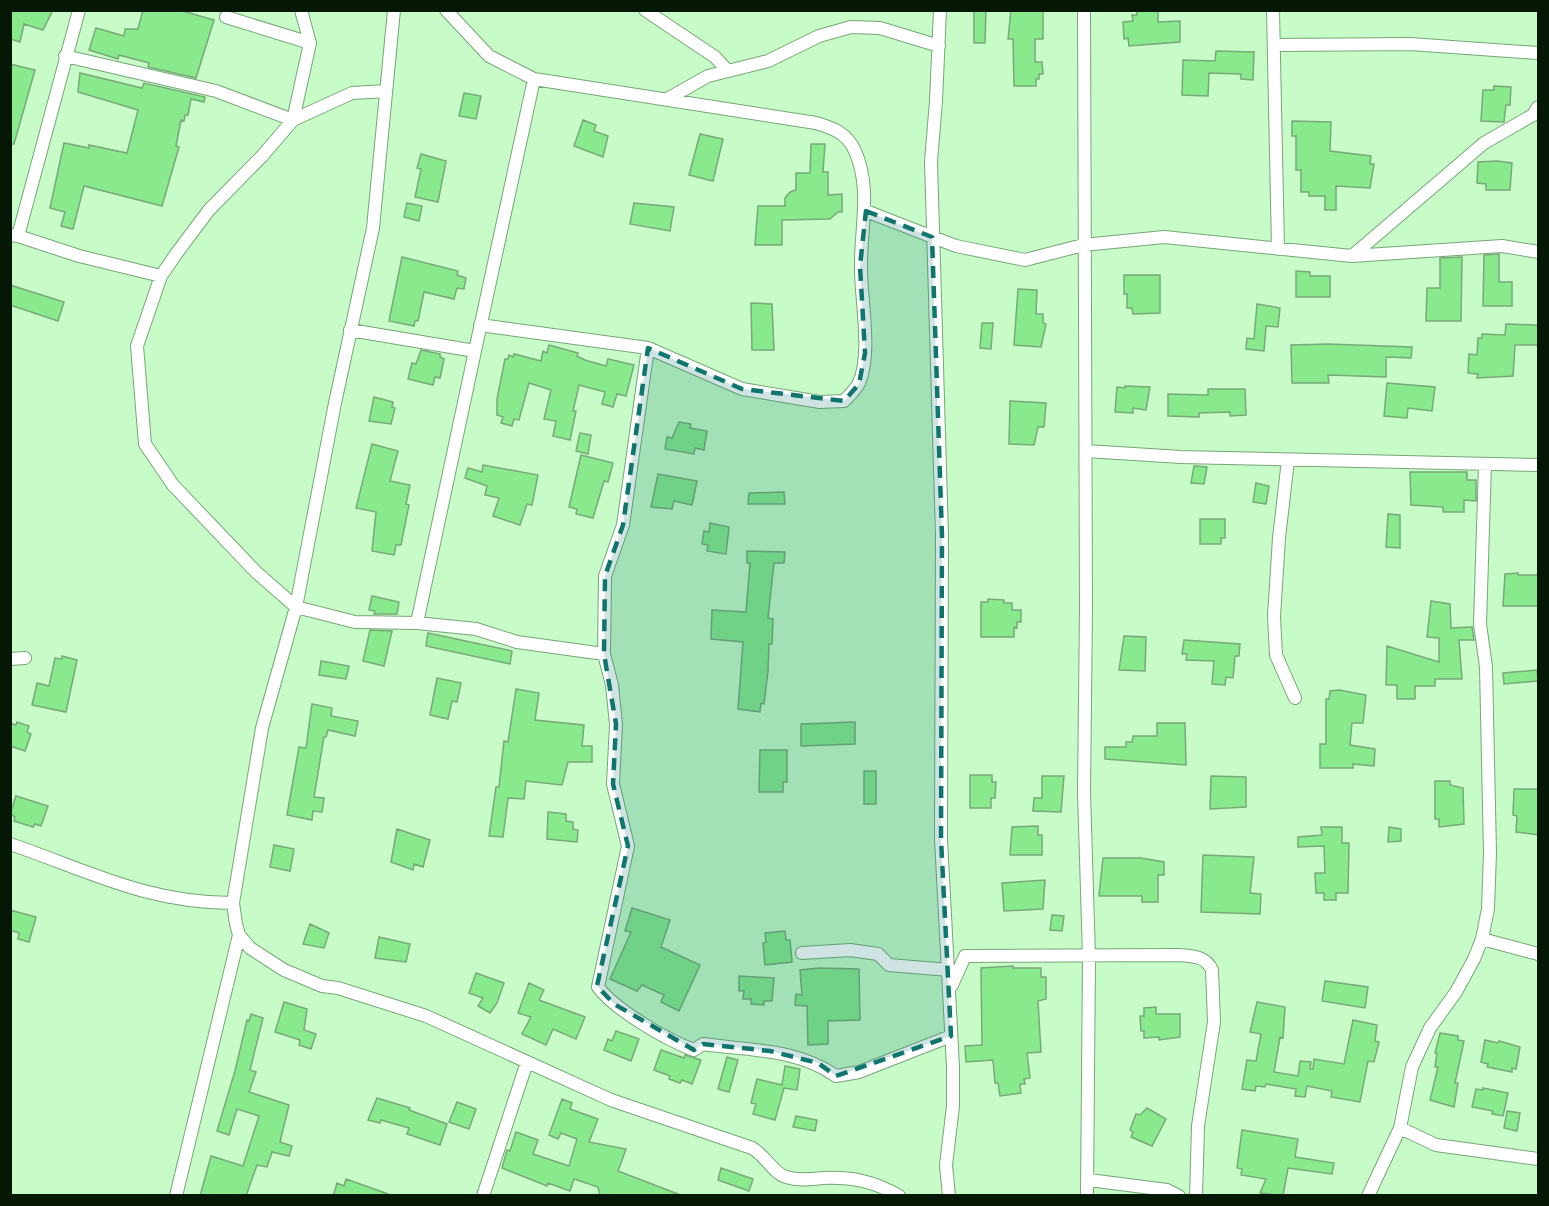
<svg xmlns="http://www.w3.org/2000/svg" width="1549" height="1206" font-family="'Crimson Pro',serif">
<rect width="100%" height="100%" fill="#c7fbc7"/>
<!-- building -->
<path fill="#89e98d" stroke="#78a979" stroke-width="1.5" d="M10 10H53L43 30 24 24 20 42 10 39Z
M143 10H179L214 20 196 78 148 67 149 63 119 55 118 59 89 50 96 28 124 36 125 29H138Z
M974 10H986L985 43H974Z
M1011 10H1043V39H1035V62H1042L1043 74H1039V79H1036V86H1014L1013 39H1008Z
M1137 10H1158V22L1180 21V42L1129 46 1128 38 1124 39 1123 22 1133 21 1132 15H1137Z
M1216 51 1254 52 1253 80 1241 79V74L1209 73 1208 96 1182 95 1183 60 1215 61Z
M10 64 35 70 14 144H10Z
M80 73 142 88 144 83 205 97 204 102 191 99 188 115H185L184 121 181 120 176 146 179 147 162 206 84 186 73 229 61 226 65 212 50 208 64 143 89 148V145L127 153 138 110 78 92Z
M1494 86 1511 87 1510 105H1506L1504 122 1481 121 1483 90H1494Z
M464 93 481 96 476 119 459 116Z
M583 120 596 125 594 131 608 136 603 157 574 146Z
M1292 121 1331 122 1330 151 1371 156 1370 164H1374L1370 188 1336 186V210H1325V196H1309V192H1301V170H1296V136H1292Z
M700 134 723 139 713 181 689 175Z
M811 144H825L823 172H828V195L842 194V212H838L830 219 782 220V245H755L758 206H785V198L790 192 796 190V173H810Z
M421 154 446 161 438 202 415 197 421 169 417 168Z
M1497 161 1512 163 1510 190H1486V184L1477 183 1478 162Z
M407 203 422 206 419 221 404 217Z
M634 203 674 207 670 231 630 224Z
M1499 254V282H1512V306H1483L1484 255Z
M402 257 458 271 457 275 466 278 464 289 457 288 454 299 424 292 418 321H415L414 326 389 321Z
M1462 257 1461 321H1426L1427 288H1440V258Z
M1296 271 1310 272V276H1330V297H1296Z
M1124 275H1160V313L1133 314 1132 308H1127V294H1124Z
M10 285 64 302 58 321 10 305Z
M1018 289 1037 290 1036 314H1043V323L1046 324 1041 347 1014 345Z
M751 303 772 304 774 350H752Z
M1257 304 1280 308 1278 327 1266 326 1264 351 1246 349 1247 338 1254 339Z
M982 323H993L991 349 980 348Z
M1506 324 1536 325 1539 327V345H1515L1513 376 1477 378 1478 374 1468 373 1469 354 1477 355 1478 338H1482V334L1505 335Z
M1328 344 1412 347 1411 358 1386 357V377L1328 375 1329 383H1292L1291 345Z
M549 345 578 353 577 356 585 360 606 366 608 359 634 365 626 396 617 394 613 407 602 404 605 392 579 385 573 411H576L570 440 553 436 556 421 544 419 551 390 529 383 519 420 514 419 512 426 501 423 503 417 497 415V399L505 359H508L509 355 513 357 514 354 541 361 543 351 547 353Z
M421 350 440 354V357L444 359 440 378 435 377 433 385 408 379 412 363 416 364Z
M1387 383 1435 387 1432 411 1408 408 1407 418 1384 416Z
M1125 386 1150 387 1146 410 1133 408V413L1115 412 1117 387 1125 388Z
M1208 389H1245L1246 415 1230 416V412L1199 413V417L1168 416V394L1208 395Z
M374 397 393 402 392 407 395 408 391 424 369 421Z
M1010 401 1046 403 1044 427H1038L1034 445 1009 444Z
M679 422 691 424 690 428 707 431 704 450 695 448 694 454 665 449 667 437 672 438Z
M580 433 591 435 588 454 576 451Z
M372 444 398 451 390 481 410 485 406 504 409 505 401 545H396L394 555 372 551 376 512 356 508Z
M581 455 613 463 608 482 604 481 593 518 576 514 577 509 569 507Z
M483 465 538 475 532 505 527 504 520 525 493 516 499 498 485 495 487 486 465 478 468 468 482 472Z
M1194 466 1207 467 1204 484 1191 483Z
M1410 472H1467V480H1476V501L1464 500V512H1443V507L1411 505Z
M658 474 697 481 692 505 674 501 672 509 651 507Z
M1256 483 1269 486 1266 504 1253 502Z
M784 492 785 504H748L749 493Z
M1388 514 1400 515V548L1386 547Z
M1200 519H1225V538H1221V544H1200Z
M710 523 729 527 726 554 707 551 708 545 702 544 704 531 709 532Z
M747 551 785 552 784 563H774L768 618 773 619 772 644H769L768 671 764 704 761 703 760 712 738 709 743 642 711 639 712 610 746 612 750 563H747Z
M1518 573V575H1539V606H1503L1505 574Z
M372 596 399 602 397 614H374L375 611 369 610Z
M988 599 1004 600V603H1012V610H1021V622H1017V628L1014 627V637H981V602H988Z
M1431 601 1450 604 1451 628 1472 627 1474 640H1459L1462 679H1435V686H1415V699H1397V685H1386L1387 646 1439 662V638L1427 637Z
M370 630 392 631 384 666 363 661Z
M428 633 512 651 510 664 426 646Z
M1124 636 1146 637 1145 671 1119 670Z
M1184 640 1240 644 1239 656H1235L1233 678 1226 677 1225 685 1212 684 1214 661 1186 660 1187 654H1182Z
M62 656 77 660 66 712 32 705 37 683 49 686 55 658 62 659Z
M321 661 349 666 346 679 319 675Z
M1537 670 1538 681 1504 684 1503 673Z
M437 678 461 683 457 702 452 701 448 719 430 715Z
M516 689 539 693 535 720 584 725 582 746H592V762H568L562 785 526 781 524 799 508 798 503 837 489 836 496 787H499L504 741 508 742Z
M1339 690 1366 695 1363 723H1352L1350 745 1375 749 1374 766 1353 764V768H1320V744H1326V699H1329L1330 691Z
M312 704 332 708 331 716 358 721 355 736 328 730 326 737H324L314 797 324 798 322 812 313 811 312 820 287 815 299 747 306 748Z
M17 722 29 726 27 732 31 734 25 751 10 746V723L16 725Z
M855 722V744L801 746V724Z
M1157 723H1185L1186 765 1105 759V747H1126V742H1132L1133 736H1157Z
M760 750H787V782H783V792H759Z
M864 771H876V804H864Z
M970 775H992V782H996L995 798H991V808H970Z
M1042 776H1064L1061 812 1033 811 1034 798H1042Z
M1211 776 1246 777V807L1210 809Z
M1435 781H1450V785L1463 788 1464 824 1439 827V819H1435Z
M1514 789H1539V835L1516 832 1517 816 1513 815Z
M16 796 48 806 41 826 35 824 33 827 14 821 15 817 10 814Z
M548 812 566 814V821L573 822V829L578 830 577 842 547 839Z
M1038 826V835H1042V855H1010L1012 827Z
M1321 827H1342V843H1349L1348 893H1336V900H1324V893H1316L1315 873H1325L1324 846 1298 847V837L1322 835Z
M1389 827 1401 829V841L1388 842Z
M397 829 430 840 423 867 414 864 413 870 391 862Z
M274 845 294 849 290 871 270 867Z
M1203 855 1254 857 1250 893 1261 894 1260 914 1201 912Z
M1103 858H1141L1164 862V875H1158V902H1142V896H1099Z
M1045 880 1043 909 1004 911 1002 883Z
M632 908 670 920 661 947 700 965 679 1011 661 1002 664 995 642 985 637 991 610 979 631 932 625 931Z
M10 910 36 917 29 942 18 939 19 933 10 930Z
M1052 915 1064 916 1062 931 1050 930Z
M310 924 329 933 324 948 303 944Z
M785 931 786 940H790L792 962 765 965 763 943 766 942 765 933Z
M379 937 410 944 406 962 375 958Z
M1013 966V968H1041V977H1046V999L1038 1001 1041 1052 1027 1053 1030 1078 1024 1079 1025 1084H1020L1021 1093 1000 1096 998 1083H995L993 1060 966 1062 965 1046 982 1045 981 968Z
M819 968 859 969 860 1020 828 1021V1044L808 1045 807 1006 795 1005 796 994 802 995 800 970Z
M476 973 504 983 497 1003 490 1013 478 1006 483 998 469 993Z
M739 976 774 978 772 1001H764V1005L751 1004V999H743L744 991H739Z
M1325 981 1368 987 1365 1008 1322 1001Z
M529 983 544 990 539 1000 585 1017 576 1039 553 1029 546 1045 522 1034 531 1017 518 1013Z
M284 1002 307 1009 304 1030 316 1034 311 1049 299 1045 300 1040 275 1032Z
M1257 1002 1285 1007 1283 1038 1280 1037 1274 1072 1298 1076 1300 1061 1311 1062 1310 1069H1313L1314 1059 1344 1064 1353 1020 1377 1025 1375 1041 1379 1042 1374 1062 1368 1061 1360 1102 1331 1097 1332 1091 1307 1086 1305 1097 1295 1096 1296 1089 1266 1084 1265 1087 1256 1086 1255 1091 1242 1089 1247 1060 1256 1061 1261 1034 1250 1032Z
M1156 1007V1014H1180V1037L1159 1040V1037L1144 1038V1031H1141L1140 1016H1144V1008Z
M251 1014 263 1018 250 1070 256 1072 249 1092 289 1105 280 1142 292 1146 289 1156 272 1152 267 1167 257 1165 246 1196H200L211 1156 243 1166 259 1116 237 1109 229 1135 217 1131 235 1071 247 1020 249 1021Z
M616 1031 639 1039 631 1061 604 1050 608 1039 612 1041Z
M1440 1033 1458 1036V1040L1464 1041 1455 1083H1458L1454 1107 1430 1100 1438 1067H1435L1437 1053H1435Z
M1485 1040 1498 1043 1499 1041 1520 1047 1516 1069 1512 1068V1072L1487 1067 1488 1064 1481 1062Z
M661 1050 684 1058 685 1055 701 1060 692 1084 682 1080 680 1083 669 1079 670 1076 654 1070Z
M727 1057 738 1060 729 1092 718 1089Z
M785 1066 800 1069 797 1090 784 1088 775 1120 753 1114 756 1104 751 1103 757 1079 782 1085Z
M1483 1088 1508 1093 1503 1116 1492 1114 1493 1111 1472 1107 1476 1089 1483 1090Z
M377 1098 410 1108 409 1110 447 1124 440 1145 407 1134 409 1128 381 1120 380 1123 368 1120Z
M562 1099 572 1103 570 1109 598 1119 589 1142 626 1149 618 1171 683 1196H600L598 1187 574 1179 570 1191 548 1183 547 1186 502 1168 507 1150 510 1151 516 1132 538 1140 533 1154 569 1166 577 1139 561 1133 558 1139 549 1135Z
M457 1102 476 1109 469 1129 449 1122Z
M1147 1108 1166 1119 1152 1146 1131 1137 1133 1132 1130 1130 1136 1114 1140 1115Z
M1507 1111 1520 1113 1517 1131 1504 1128Z
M796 1116 817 1120 815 1131 793 1127Z
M1242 1130 1298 1139 1295 1157 1334 1163 1332 1174 1288 1168 1283 1196 1260 1193 1266 1179 1241 1175 1242 1169 1237 1168Z
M721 1168 753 1179 749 1191 718 1180Z
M346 1179 388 1194 387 1196H333L337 1183 344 1186Z"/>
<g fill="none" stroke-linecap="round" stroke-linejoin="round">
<!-- street casing -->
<g stroke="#76a777" stroke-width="14">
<path id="street" d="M301 10 310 43
M394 10 373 228 335 403 296 607 262 728 233 903 236 924 239 935 250 948 284 970 322 986 338 988 426 1016 611 1100 752 1148C765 1155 774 1174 786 1177 799 1181 811 1179 823 1178 852 1177 874 1181 899 1196
M446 10 489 56 534 79 816 123C833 128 847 133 855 151 872 189 860 230 861 269 861 302 872 353 859 383 856 389 849 396 844 401L820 402 742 389 648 348 480 325
M645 10 715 57 728 71
M940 10 936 101 931 161 942 536 941 839 953 1067V1106L946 1165 949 1196
M1084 10 1086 608 1084 792 1089 957 1087 1196
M1273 10 1278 249
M1275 45 1410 44 1538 53
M65 56 216 91 293 120 310 43 226 17
M386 91 352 93 293 120 263 155 209 210 176 254 161 276 137 346 145 444 173 485 256 572 296 607 355 622 417 623 476 629 517 642 604 654
M667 99 708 76 768 61 819 36 851 27 880 28 939 46
M866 211 956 246 1025 260 1083 245 1164 237 1352 256 1502 246 1538 252
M10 235 18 236 79 10
M18 236 79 256 161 276
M1352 256 1484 143 1533 115 1538 107
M350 330 475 351 534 79
M648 348 623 525 605 576 604 654 612 685 616 724 613 784 628 846 598 987C615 1010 667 1040 694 1050L703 1044C750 1051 796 1048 836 1076L859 1072 951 1036
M1086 451 1181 457 1538 465
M1288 460 1279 538 1274 616 1276 655 1295 698
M417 623 475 351
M10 659 25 658
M10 844C89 871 147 903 233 903
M1482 939 1538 954
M802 953 850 950 878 954 889 965 949 970
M952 985 965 956 1179 955C1192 956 1206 956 1212 970L1214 1022 1198 1126 1196 1196
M1400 1128 1436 1145 1538 1159
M1089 1180 1167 1190 1179 1196
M176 1196 239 935
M483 1196 527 1062
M1368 1196 1400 1128 1412 1067 1430 1028 1456 992 1474 959 1482 939 1488 909 1490 853 1486 667 1480 624 1485 464"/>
</g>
<!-- street -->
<use href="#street" stroke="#fff" stroke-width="12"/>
</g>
<!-- marked area -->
<path fill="#0f766e" fill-opacity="0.2" stroke="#0f766e" stroke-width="4.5" stroke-dasharray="12 8" stroke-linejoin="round" d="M866 211 932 237 942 536 941 839 951 1036 836 1076 818 1063 770 1051 703 1044 694 1050 614 1004 597 986 628 846 613 784 616 724 604 654 605 576 623 525 648 348 742 389 844 401 859 384 865 353 860 266Z"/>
<!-- border -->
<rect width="1549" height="1206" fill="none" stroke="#051806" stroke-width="24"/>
</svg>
